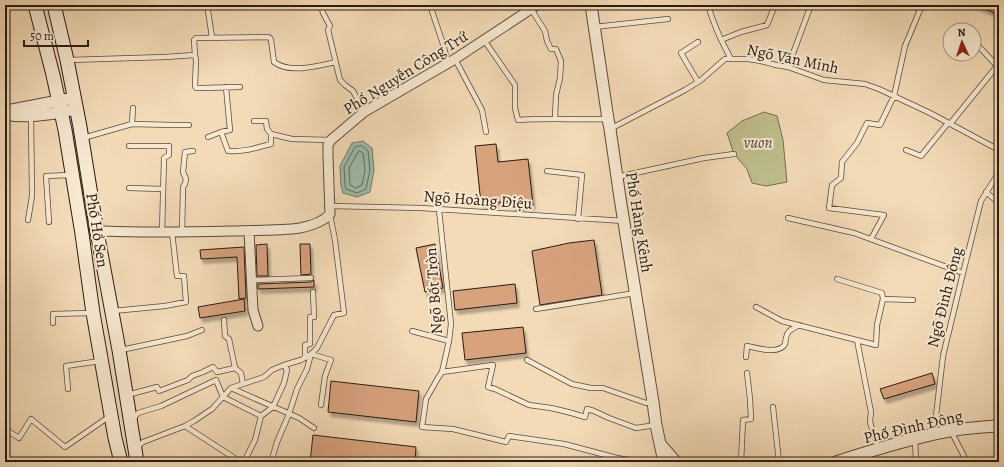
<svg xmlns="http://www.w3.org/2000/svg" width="1004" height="467" font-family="Alegreya,serif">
<defs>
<filter id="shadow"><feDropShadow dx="2.5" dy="4.5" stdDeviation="1" flood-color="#0004"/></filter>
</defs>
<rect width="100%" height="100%" fill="#f3dbb7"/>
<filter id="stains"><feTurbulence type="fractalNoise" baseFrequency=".005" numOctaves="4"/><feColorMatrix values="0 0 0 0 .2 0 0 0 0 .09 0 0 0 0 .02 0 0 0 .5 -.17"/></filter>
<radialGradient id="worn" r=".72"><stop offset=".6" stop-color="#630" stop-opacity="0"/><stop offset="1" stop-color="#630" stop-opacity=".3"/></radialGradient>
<!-- green -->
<path fill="#bebf8c" stroke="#726e50" d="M764 112 777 116 783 140 787 182 766 186 752 183 747 169 734 154 727 133 742 121Z"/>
<!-- water -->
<path fill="#9dbca9" stroke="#6e7c6d" d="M363 141 372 148 374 170 370 192 357 197 343 193 341 186 340 166 352 143Z"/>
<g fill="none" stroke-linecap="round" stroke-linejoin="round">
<!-- shore -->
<path stroke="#626c5e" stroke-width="1" d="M362 146 368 151 370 170 366 189 357 193 346 189 345 185 344 167 355 147Z
M360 151 363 153 365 170 362 185 356 188 350 185 349 168 358 152Z"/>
</g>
<!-- building -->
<path fill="#d8a27d" stroke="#271c13" filter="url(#shadow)" d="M975 5H999V15Z
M496 144 498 162 528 159 533 205 512 207 511 201 481 204 475 146Z
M594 240 602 295 540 305 532 251 569 243Z
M267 244 268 276H257L256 245Z
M300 244H310L311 274 301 275Z
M435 244 443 288 425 292 416 248Z
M244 247 246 298 239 299 237 257 201 259 200 250Z
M314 280V287L258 289V284L311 282Z
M515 284 517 303 455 310 453 291Z
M244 299 245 311 200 318 198 307Z
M523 327 526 353 465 360 462 333Z
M932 373 935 384 884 399 880 389Z
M331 381 419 391 416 422 328 412Z
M313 435 416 447 415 462H310Z"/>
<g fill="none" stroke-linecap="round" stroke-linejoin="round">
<!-- service casing -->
<g stroke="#5a4c3c" stroke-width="6">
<path id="service" d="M321 5 323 13 330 26 328 30 329 34 340 80 345 85 353 91 364 112
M430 5 443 44 448 63
M708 5C714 26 721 40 731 59
M531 9 545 31 547 41 551 49H556L561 61 560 78 556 95 555 118
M594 27 668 19
M212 37 208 11 209 8 215 5
M484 40 515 85V108L518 120C548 118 578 120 608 119
M721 40 741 32 767 25 775 5
M195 55 196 60 195 86 196 88H202L240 87
M455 59 482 110 486 132
M69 60 165 57 195 55 194 40 196 38 268 37 270 38 271 40 274 62C290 74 318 66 336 62
M788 67 811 5
M698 82 681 53 698 42
M132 124 133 108
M950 124 997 66 974 41
M610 129 685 90 701 80 725 59H748L761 61 776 65 788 67 824 80 865 84 879 89 930 113 999 150
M221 132 230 130 226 87
M271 134 292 139 331 140
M208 137 221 132 228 151C244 152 256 148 271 144V134L267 129 266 121H254
M83 138 132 124 173 125H189
M129 146H169V155L164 158 162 233
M906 150 921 156 948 123
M547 171 582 175 578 219
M617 177 704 158 734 154
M129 188 163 189
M986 192 999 203
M330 206 421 208 624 221
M439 210 451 324 449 341 442 372 438 378 426 399 422 427 453 429 506 442 509 436 564 444 617 458 640 462
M788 218 854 233 963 273
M28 220 32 196 31 116
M49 222 46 176 71 175
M182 233 183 187 185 184 186 179 183 172 185 152 193 151
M871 239 884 215 829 208 832 185 841 178 842 162 857 143 867 123 880 125 894 96 905 46 922 5
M837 279 882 293 883 299
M252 280 311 278
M756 307 782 321 876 345 877 325 883 299 913 300
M536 309 635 293
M113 311 165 306 186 302 184 276H177L172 232
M224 320 225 336 229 339 235 368 241 373 243 384
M53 323V314L91 313
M412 331 449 341
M857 340 871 412 870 422 878 448
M5 345 6 380
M5 345V330
M121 350 187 336 202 330
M746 357 747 346C757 348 779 355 785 344 786 341 785 341 786 338 787 330 793 329 799 325
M305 358V345L310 344V317H314L313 292
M527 360 572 384 591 388H603L646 403 653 402
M442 372 493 365 488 387 495 389 529 405 551 408 568 412 585 417 587 409 594 411 609 418 636 428 656 425
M231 388 299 418 314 428
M68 389 66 366 100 361
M127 395 157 387 159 391 188 380 192 376 203 372 213 367 217 372 235 368
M773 407 779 462
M133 419 138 413 161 406 216 380 223 397 261 416
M185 426 236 459 244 462 255 440 261 416 273 407 284 383 287 370 284 365
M5 429 19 438 31 419 65 447 110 416
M951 431 967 462
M934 433 943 356 963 273 981 201 999 172
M915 439 916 462
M136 448 143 442 185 426 194 421 212 409 231 388 264 377 272 370 284 365 301 360 311 354 317 348 334 315 344 313 335 240 330 215
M271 462 277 442 289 414 297 389 307 369 311 354 331 360 325 376 321 405
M741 462 743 420 751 419 750 399 747 373"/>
</g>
<!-- minor casing -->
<g stroke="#5a4c3c" stroke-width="11">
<path id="minor" d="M249 231 253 310 258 326
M97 232 105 231C148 233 190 232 233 231 255 230 278 231 300 228 310 226 323 222 330 214L328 156V145L331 140 364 112 455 59 537 5"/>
</g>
<!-- tertiary casing -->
<g stroke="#5a4c3c" stroke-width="13">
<path id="tertiary" d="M591 5 608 119 610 129 620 198 653 402 656 425 664 462
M12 110 74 98
M5 114C26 118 55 114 76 109
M661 445 675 461
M836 462C873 450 911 438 949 431 966 428 983 427 999 426"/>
</g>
<!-- secondary casing -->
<g stroke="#271c13" stroke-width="15">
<path id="secondary" d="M35 5 53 75 65 130 82 234 93 313 115 438 121 462
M54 5 67 60 80 127 97 232 119 350 137 462"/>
</g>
<!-- service -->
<use href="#service" stroke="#f7e8d0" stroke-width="4.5"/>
<!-- minor -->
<use href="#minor" stroke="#f7e8d0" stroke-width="9"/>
<!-- tertiary -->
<use href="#tertiary" stroke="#f7e8d0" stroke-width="11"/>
<!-- secondary -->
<use href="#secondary" stroke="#f7e8d0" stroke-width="13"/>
</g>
<g text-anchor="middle" stroke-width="4" stroke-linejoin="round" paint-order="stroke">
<!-- street labels -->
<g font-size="16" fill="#271c13" stroke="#f7e8d0">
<text transform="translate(793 58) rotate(12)" y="6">Ngõ Văn Minh</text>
<text transform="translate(405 72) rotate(-32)" y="6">Phố Nguyễn Công Trứ</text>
<text transform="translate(478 199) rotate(4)" y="6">Ngõ Hoàng Diệu</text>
<text transform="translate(640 222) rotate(81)" y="6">Phố Hàng Kênh</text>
<text transform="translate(98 230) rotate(81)" y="6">Phố Hồ Sen</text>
<text transform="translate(433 291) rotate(-94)" y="6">Ngõ Bốt Tròn</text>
<text transform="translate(944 297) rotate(-76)" y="6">Ngõ Đình Đông</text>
<text transform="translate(913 426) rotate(-13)" y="6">Phố Đình Đông</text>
</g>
<!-- park labels -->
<g font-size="16" font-style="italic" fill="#544d37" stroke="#f7e8d0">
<text x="758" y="148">vuon</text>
</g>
</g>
<!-- margin -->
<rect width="1004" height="467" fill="none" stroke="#f3dbb7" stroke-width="20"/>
<rect x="6" y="6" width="992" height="455" fill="none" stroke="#271c13" stroke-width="2"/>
<rect x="10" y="10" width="984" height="447" fill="none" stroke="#271c13"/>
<!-- north arrow -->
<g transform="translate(962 42) rotate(357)"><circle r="19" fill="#f7e8d0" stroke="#a49684"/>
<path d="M0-3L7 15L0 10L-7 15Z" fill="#8f2418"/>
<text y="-6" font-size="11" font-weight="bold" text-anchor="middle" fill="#271c13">N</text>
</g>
<!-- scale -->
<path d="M24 40v6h64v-6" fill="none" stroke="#271c13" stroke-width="2"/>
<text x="30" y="40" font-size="12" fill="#271c13" stroke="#f7e8d0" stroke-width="3" paint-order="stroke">50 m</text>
<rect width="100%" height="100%" filter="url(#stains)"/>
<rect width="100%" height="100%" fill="url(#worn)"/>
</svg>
